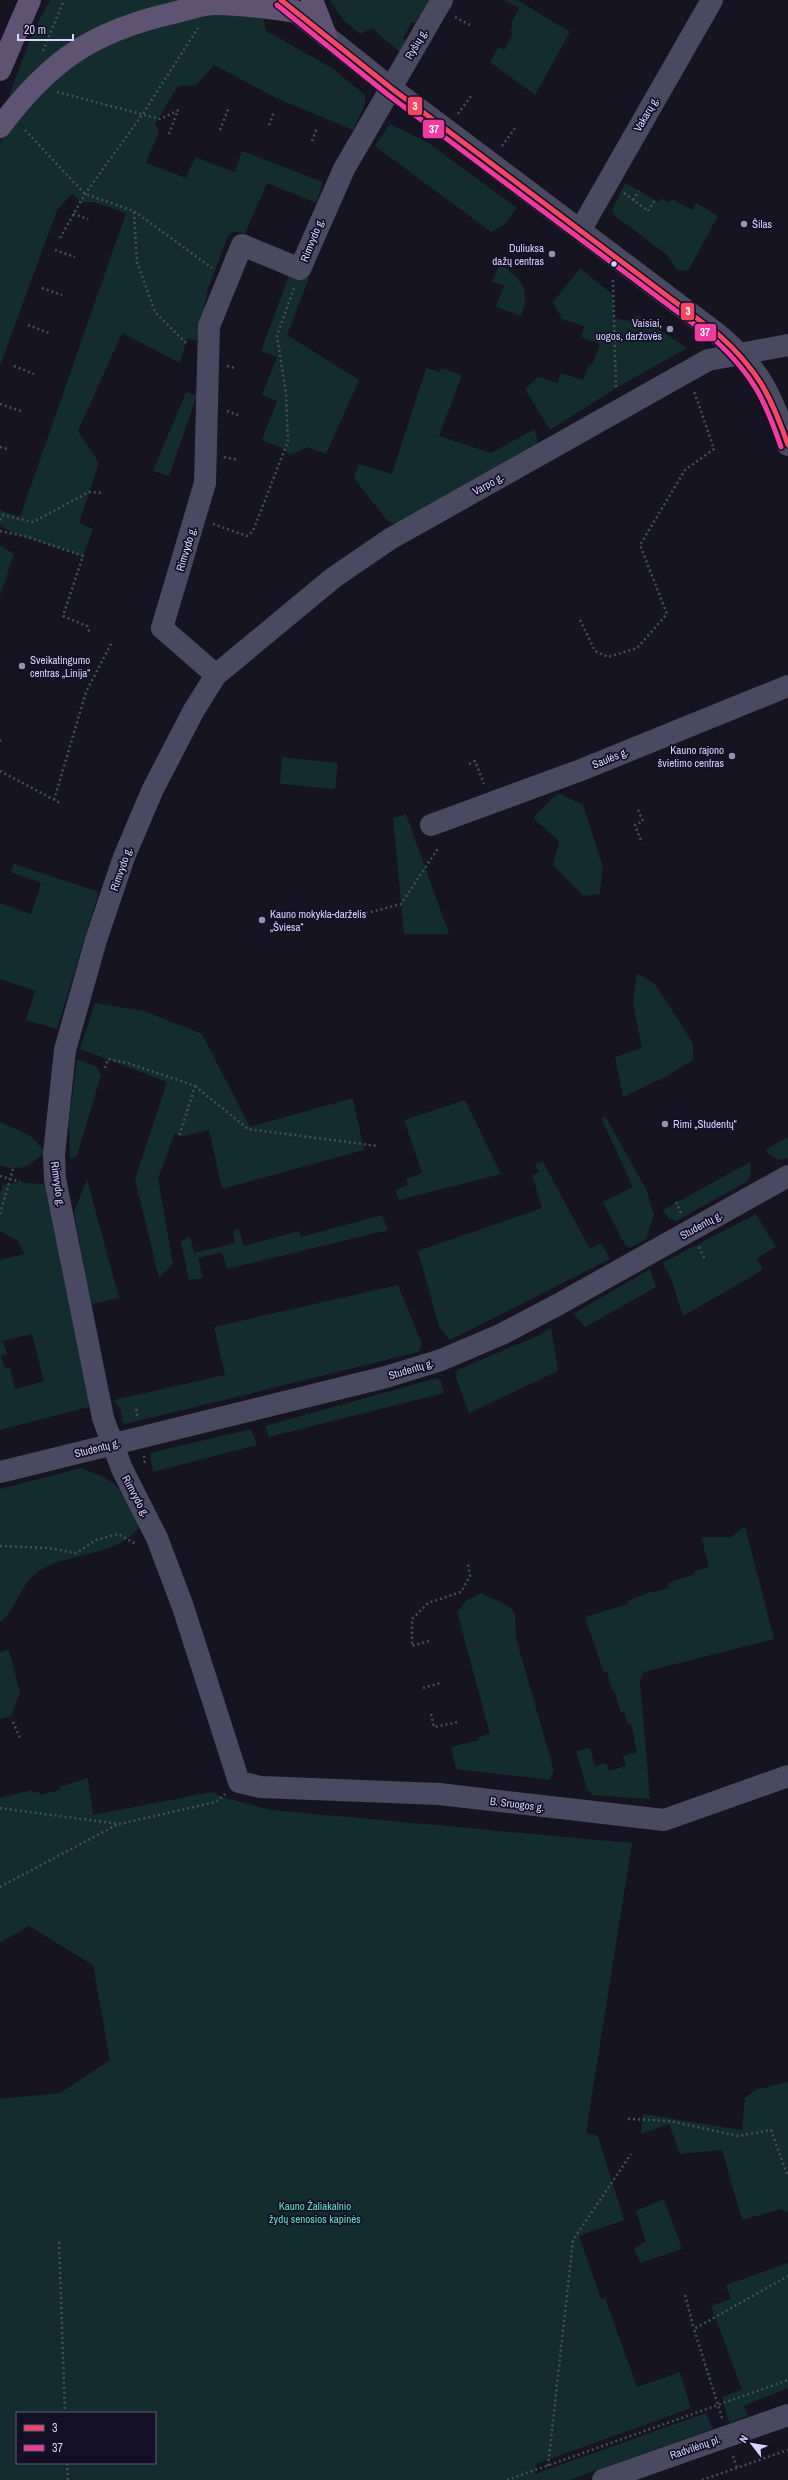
<svg xmlns="http://www.w3.org/2000/svg" width="788" height="2480" font-family="'Archivo Narrow',sans-serif">
<rect width="100%" height="100%" fill="#161421"/>
<!-- green -->
<path fill="#132c2d" fill-rule="evenodd" d="M50 0H196L66 45 34 70 8 98 33 32Z
M330 0H430L416 24 412 22 403 38 410 43 403 55 372 28 360 34 343 20Z
M504 0H517L570 32 535 95 490 62 498 47 504 50 513 33 510 32 513 25 511 24 519 8Z
M197 11 263 16 266 31 332 68 365 95V105L353 130 276 98 214 65 196 85 178 86 155 124 159 131 146 163 186 178 195 157 235 172 242 151 323 182 316 203 267 183 245 234 234 231 228 236 208 289 197 341 187 338 180 363 122 333 78 431 99 463 79 523 93 529 83 556 13 533 0 525V510L20 517 126 213 94 202H81L72 194 57 210 0 366V142L6 131 22 108 84 52Z
M390 124 427 142 517 208 504 225 491 232 375 146Z
M625 183 659 202 661 198 669 203 672 199 692 210 696 203 718 216 688 271 677 270 667 255 614 215 612 210Z
M500 263C523 283 531 286 521 316L496 307 504 286 492 282Z
M580 268 613 295 614 318 630 321 638 315 687 348 616 388 550 430 525 389 538 377 558 383 561 373 583 380 589 364 592 365 600 344 581 337 584 326 562 319 553 302Z
M290 273 309 278 287 335 359 380 326 454 307 447 290 455 282 448 262 440 277 401 262 395 277 357 261 351Z
M426 368 440 372 441 368 462 375 439 436 491 453 535 429 539 448 396 526 385 518 354 478 359 464 392 474Z
M186 392 197 396 169 476 153 471Z
M0 545 14 554 0 596Z
M282 757 338 763 335 789 280 784Z
M558 793 583 805 603 867 600 894 584 896 553 865 559 841 533 818Z
M406 814 449 934H404L393 818Z
M14 864 99 892 57 1029 26 1020 35 991 0 979V903L31 914 41 883 11 872Z
M637 973 655 984 693 1043V1060L665 1077 623 1097 615 1057 642 1048 633 1004Z
M95 1003 144 1011 202 1034 250 1127 353 1098 364 1150 222 1189 209 1130 179 1137 175 1133 158 1178 173 1264 159 1278 135 1179 167 1082 80 1049Z
M77 1059 97 1067 101 1075 77 1156 70 1159 69 1120Z
M465 1100 501 1174 399 1200 395 1190 408 1185 406 1179 422 1173 404 1120Z
M605 1116 646 1189 654 1215 646 1239 630 1248 625 1245 603 1202 633 1187 602 1120Z
M0 1122 31 1136 45 1152C28 1167 22 1172 0 1165Z
M788 1137V1158C779 1163 772 1156 765 1150Z
M543 1162 590 1249 601 1243 610 1259 450 1340 439 1327 418 1251 542 1208 532 1175 539 1172 535 1164Z
M750 1162 751 1172 748 1181 676 1221 669 1219 663 1210Z
M87 1179 119 1298 91 1304 74 1212Z
M20 1182 51 1185 92 1406 0 1430V1260L24 1254 18 1241 0 1231V1193L3 1185ZM32 1334 44 1381 15 1389 10 1368 5 1369 1 1356 7 1354 3 1341Z
M756 1214 776 1247 757 1258 763 1270 683 1316 671 1278 662 1263Z
M382 1215 388 1230 227 1269 222 1252 198 1258 203 1278 189 1280 181 1242 190 1236 194 1253 235 1243 233 1231 239 1229 244 1246 299 1231 301 1237Z
M650 1269 656 1287 585 1327 573 1314Z
M398 1285 422 1344 418 1352 126 1424 122 1422 121 1410 114 1400 225 1375 214 1327Z
M551 1328 558 1371 469 1413 456 1378 457 1370 535 1337Z
M437 1378 441 1381 444 1393 269 1437 265 1426Z
M251 1429 257 1445 153 1472 150 1453Z
M81 1468C123 1483 121 1488 140 1526 119 1556 74 1552 44 1568 19 1581 16 1612 0 1622V1489Z
M745 1526 774 1639 644 1672 640 1680 650 1799 592 1795 587 1789 576 1751 590 1748 595 1766 606 1763 609 1771 626 1766 623 1756 637 1752 631 1724H628L624 1712 621 1713 614 1690H612L607 1672 604 1673 585 1617 628 1604 627 1601 651 1592 669 1588 668 1583 695 1574 694 1571 709 1567 701 1537H731Z
M481 1593 507 1605 515 1613 516 1638 554 1771 550 1780 456 1769 451 1747 479 1740 478 1737 490 1734 457 1612 467 1600Z
M9 1650 20 1693 11 1716 0 1719V1652Z
M88 1778 93 1815 212 1792 222 1797 271 1810 632 1843 586 2133 598 2136 624 2220 579 2236 601 2299 605 2298 637 2387 680 2372 691 2408 536 2464 535 2474 706 2413 713 2429 569 2480H0V2099L60 2093 110 2060 93 1965 29 1926 0 1943V1798L32 1790V1793L39 1791 40 1795 60 1790 59 1787ZM17 2413H155V2463H17Z
M788 2082V2213L781 2209 742 2220 722 2150 680 2154 669 2124 641 2134 643 2114 742 2130 745 2098 755 2090Z
M664 2199 682 2249 640 2263 634 2248 646 2242 636 2211Z
M788 2263V2388L744 2406 748 2416 729 2423 722 2397 742 2389 711 2306 731 2299 726 2285Z"/>
<g fill="none" stroke-linecap="round" stroke-linejoin="round">
<!-- path -->
<path stroke="#44505f" stroke-width="2.5" stroke-dasharray="2 3" stroke-linecap="butt" d="M455 17 472 26
M43 51 64 0
M57 92 160 119 179 110
M458 114 471 96
M269 125 274 112
M25 130 85 194 134 211 212 268
M220 130 229 107
M169 134 178 110
M312 141 317 128
M502 146 515 128
M624 193 648 211 655 200
M633 200 639 191
M134 212 137 262 155 312 188 345
M73 214 88 219
M60 238 85 194 142 115 198 28
M55 250 75 257
M613 280 616 389
M42 288 62 295
M28 325 49 333
M14 366 34 374
M227 366 235 368
M0 404 21 411
M227 411 238 415
M0 447 8 449
M224 457 238 460
M0 520 3 515 33 522 89 492 104 493
M213 524 247 536 253 531 288 441 286 394 277 336 294 288
M0 531 28 537 83 556 63 616 87 626 90 633
M580 620 595 651 608 657 637 648 667 614 640 545 685 470 714 449 694 391
M0 741 1 740
M469 764 475 761 484 784
M0 771 60 803
M54 800 86 692 112 642
M638 810 643 821 635 825 642 843
M331 915 367 913 401 904 439 847
M105 1068 108 1059 128 1063 195 1086 179 1137
M195 1086 248 1129 378 1146
M0 1176 20 1182
M676 1202 681 1213
M0 1214 13 1169
M699 1247 705 1259
M136 1409 138 1418
M144 1456 145 1464
M0 1546 49 1548 76 1553 96 1540 118 1534 136 1544
M429 1641 412 1646V1619L428 1603 461 1592 470 1576 468 1563
M423 1688 440 1683
M431 1714 434 1727 458 1722
M13 1722 20 1738
M0 1808 119 1824 216 1802 225 1794
M0 1887 118 1824
M628 2119 670 2121 738 2136 771 2130 788 2177
M59 2242 65 2413
M685 2295 694 2329
M722 2418 694 2329 788 2276
M733 2456 737 2468
M67 2463 68 2480
M548 2466 573 2240 631 2154
M507 2480 788 2380
M702 2480 788 2450"/>
<!-- minor -->
<path stroke="#4a4962" stroke-width="22" d="M282 1 391 88 719 335C762 372 770 392 788 445
M581 229 712 0
M788 345 708 360 390 539 333 578 216 675 194 710 153 789 124 857 96 940 65 1050 54 1154 55 1179 103 1418 122 1469 157 1538 183 1607 239 1782 261 1787 439 1794 664 1820 788 1776
M216 675 162 628 205 483 209 326 242 245 300 269 344 169 442 0
M431 825 581 770 788 686
M0 1472 386 1377 441 1360 502 1334 559 1304 788 1176
M603 2480 788 2415"/>
<!-- major -->
<path stroke="#5e5373" stroke-width="22" d="M312 0 326 36
M0 70 30 0
M0 127C49 61 93 31 173 13 186 10 202 4 215 4 243 4 270 8 297 12"/>
<!-- bus-1 casing -->
<g stroke="#130f26" stroke-width="8">
<path id="bus-1" d="M281 0 391 88 719 335C758 370 771 396 788 445"/>
</g>
<!-- bus-2 casing -->
<g stroke="#130f26" stroke-width="8">
<path id="bus-2" d="M277 5 387 94 715 340C753 375 765 400 781 447"/>
</g>
<!-- bus-1 -->
<use href="#bus-1" stroke="#f34667" stroke-width="5"/>
<!-- bus-2 -->
<use href="#bus-2" stroke="#f13a9d" stroke-width="5"/>
</g>
<!-- markers -->
<g fill="#9591b1" stroke="#130f26" stroke-width="1.5">
<circle cx="744" cy="224" r="4"/>
<circle cx="552" cy="254" r="4"/>
<circle cx="670" cy="329" r="4"/>
<circle cx="22" cy="666" r="4"/>
<circle cx="732" cy="756" r="4"/>
<circle cx="262" cy="920" r="4"/>
<circle cx="665" cy="1124" r="4"/>
</g>
<circle fill="#d9d4ff" stroke="#130f26" stroke-width="1.5" cx="614" cy="264" r="3.5"/>
<g text-anchor="middle" stroke-width="3.5" stroke-linejoin="round" paint-order="stroke">
<!-- street labels -->
<g font-size="11" fill="#d9d4ff" stroke="#130f26">
<text transform="translate(416 44) rotate(-60)" y="4">Ryšių g.</text>
<text transform="translate(646 114) rotate(-60)" y="4">Vakarų g.</text>
<text transform="translate(312 240) rotate(-68)" y="4">Rimvydo g.</text>
<text transform="translate(488 484) rotate(-29)" y="4">Varpo g.</text>
<text transform="translate(186 549) rotate(-73)" y="4">Rimvydo g.</text>
<text transform="translate(610 758) rotate(-22)" y="4">Saulės g.</text>
<text transform="translate(121 869) rotate(-71)" y="4">Rimvydo g.</text>
<text transform="translate(58 1184) rotate(82)" y="4">Rimvydo g.</text>
<text transform="translate(701 1225) rotate(-29)" y="4">Studentų g.</text>
<text transform="translate(411 1369) rotate(-17)" y="4">Studentų g.</text>
<text transform="translate(97 1448) rotate(-14)" y="4">Studentų g.</text>
<text transform="translate(136 1496) rotate(62)" y="4">Rimvydo g.</text>
<text transform="translate(517 1804) rotate(7)" y="4">B. Sruogos g.</text>
<text transform="translate(695 2447) rotate(-19)" y="4">Radvilėnų pl.</text>
</g>
<!-- poi labels -->
<g font-size="11" fill="#d9d4ff" stroke="#130f26" text-anchor="start">
<text x="752" y="228">Šilas</text>
<text x="544" y="252" text-anchor="end">Duliuksa<tspan x="544" dy="13">dažų centras</tspan></text>
<text x="662" y="327" text-anchor="end">Vaisiai,<tspan x="662" dy="13">uogos, daržovės</tspan></text>
<text x="30" y="664">Sveikatingumo<tspan x="30" dy="13">centras „Linija“</tspan></text>
<text x="724" y="754" text-anchor="end">Kauno rajono<tspan x="724" dy="13">švietimo centras</tspan></text>
<text x="270" y="918">Kauno mokykla-darželis<tspan x="270" dy="13">„Šviesa“</tspan></text>
<text x="673" y="1128">Rimi „Studentų“</text>
</g>
<!-- park labels -->
<g font-size="11" fill="#5fe0c0" stroke="#130f26">
<text x="315" y="2210">Kauno Žaliakalnio<tspan x="315" dy="13">žydų senosios kapinės</tspan></text>
</g>
</g>
<g stroke="#130f26" stroke-width="1.5">
<rect x="407" y="96" width="16" height="20" rx="4" fill="#f34667"/>
<rect x="422" y="119" width="23" height="20" rx="4" fill="#f13a9d"/>
<rect x="680" y="302" width="15" height="19" rx="4" fill="#f34667"/>
<rect x="694" y="323" width="23" height="19" rx="4" fill="#f13a9d"/>
</g>
<g font-size="11" text-anchor="middle" font-weight="bold" fill="#fff">
<text x="415" y="110">3</text>
<text x="434" y="133">37</text>
<text x="688" y="315">3</text>
<text x="705" y="336">37</text>
</g>
<!-- legend -->
<rect x="16" y="2412" width="140" height="52" fill="#130f26" stroke="#625e7d"/>
<rect x="24" y="2425" width="20" height="6" fill="#f34667" stroke="#625e7d"/>
<text x="52" y="2432" font-size="12" fill="#d9d4ff">3</text>
<rect x="24" y="2445" width="20" height="6" fill="#f13a9d" stroke="#625e7d"/>
<text x="52" y="2452" font-size="12" fill="#d9d4ff">37</text>
<!-- north arrow -->
<g transform="translate(752 2444) rotate(301)" stroke="#130f26" stroke-width="3" paint-order="stroke">
<path d="M0-3L7 15L0 10L-7 15Z" fill="#d9d4ff"/>
<text y="-6" font-size="11" font-weight="bold" text-anchor="middle" fill="#d9d4ff">N</text>
</g>
<!-- scale -->
<path d="M18 34v6h55v-6" fill="none" stroke="#d9d4ff" stroke-width="2"/>
<text x="24" y="34" font-size="12" fill="#d9d4ff" stroke="#130f26" stroke-width="3" paint-order="stroke">20 m</text>
</svg>
